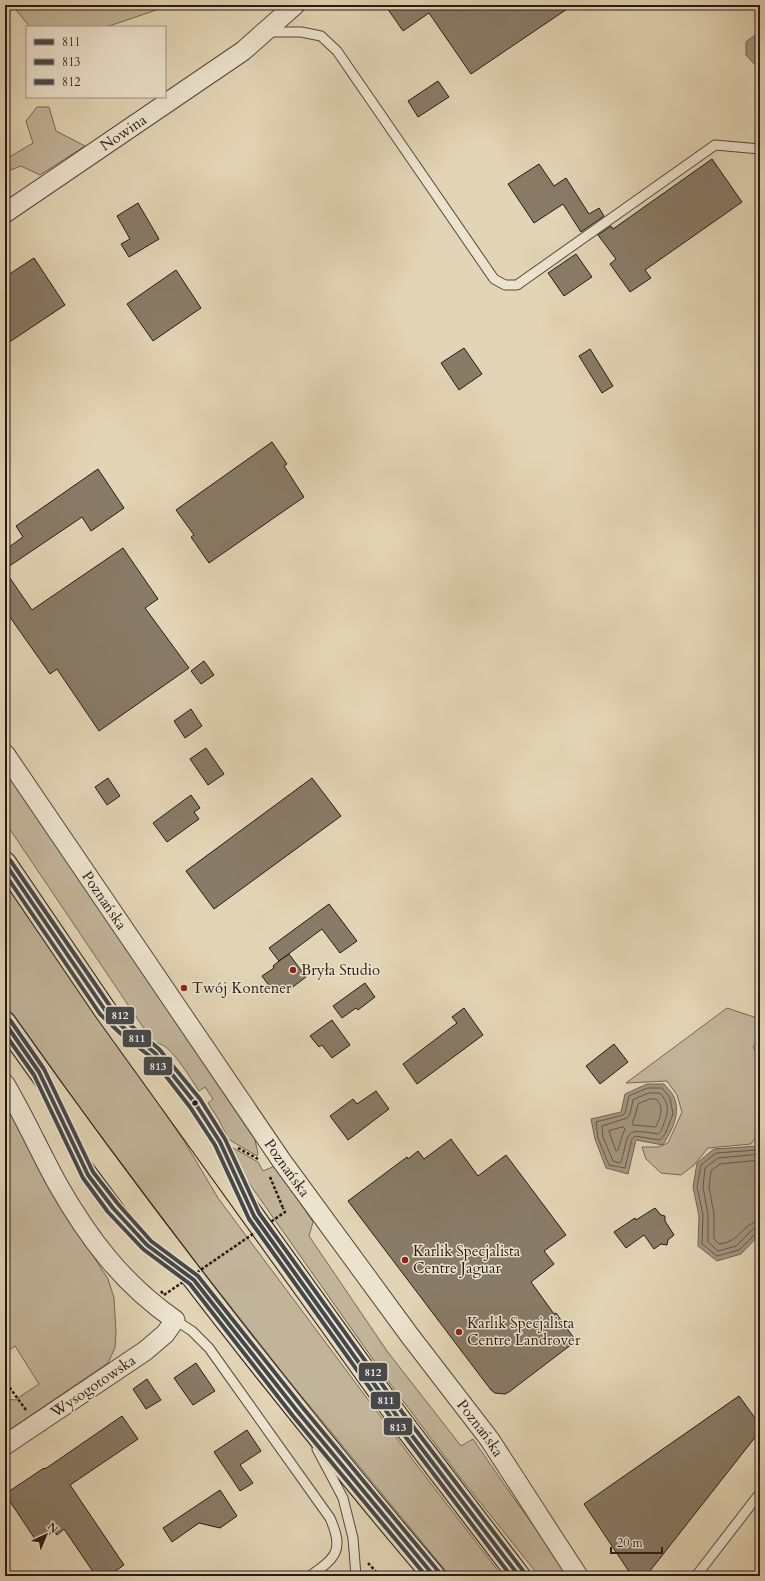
<svg xmlns="http://www.w3.org/2000/svg" width="765" height="1581" font-family="Cardo,serif">
<rect width="100%" height="100%" fill="#e2d4b4"/>
<filter id="stains"><feTurbulence type="fractalNoise" baseFrequency=".005" numOctaves="4"/><feColorMatrix values="0 0 0 0 .2 0 0 0 0 .09 0 0 0 0 .02 0 0 0 .5 -.17"/></filter>
<radialGradient id="worn" r=".72"><stop offset=".6" stop-color="#630" stop-opacity="0"/><stop offset="1" stop-color="#630" stop-opacity=".3"/></radialGradient>
<!-- green -->
<path fill="#c2b499" stroke="#746756" d="M12 5H171L112 25 103 27H30Z
M37 107H49L56 131 85 146 40 175 21 166 5 172V157L11 156 33 143 26 121Z
M5 771 164 999 252 1128 258 1153 257 1156 228 1139 219 1120 208 1103 213 1099 205 1087 199 1091C189 1076 180 1060 167 1048 162 1043 157 1045 151 1039L5 822Z
M5 878 184 1141 218 1198 416 1464 502 1576H450L294 1387 198 1265 83 1112 5 1003Z
M727 1008 760 1019V1039L753 1047 760 1059V1132L751 1144 708 1148 694 1165 681 1175 661 1173 646 1159 642 1147H658L668 1143 682 1112 677 1095 667 1081 626 1083Z
M5 1099 61 1206 108 1279 114 1298 116 1332 115 1348 108 1363 5 1433V1399L15 1400 39 1384 15 1346 5 1353Z
M228 1145 258 1162 263 1171 275 1166 313 1222 309 1236 387 1351 461 1446 473 1439 510 1493 570 1576H539L460 1477 389 1382 239 1169Z"/>
<!-- water -->
<path fill="#a2957e" stroke="#716454" d="M760 31V68L759 69 746 55V42Z
M647 1084H664C667 1088 672 1092 674 1097 681 1114 672 1130 663 1145L636 1140 628 1174 606 1168 595 1139 591 1119 621 1112 625 1094Z
M760 1139V1234L741 1254 717 1261 698 1246 699 1216 693 1187 697 1163 714 1149 757 1146Z"/>
<g fill="none" stroke-linecap="round" stroke-linejoin="round">
<!-- shore -->
<path stroke="#645849" stroke-width="1" d="M648 1088H662L670 1098 673 1114 665 1134 660 1140 635 1136 632 1139 625 1168 609 1165 598 1138 596 1122 623 1115 625 1113 629 1096Z
M649 1093H660C669 1103 669 1111 664 1123 662 1128 661 1132 658 1134 623 1128 630 1131 621 1162L619 1163 613 1161 603 1137 602 1126 627 1118 630 1114 633 1100Z
M650 1099H656C665 1108 660 1117 656 1127L633 1125 632 1123 635 1116 638 1104Z
M623 1127 625 1129 622 1136 618 1150 616 1151 609 1131Z
M760 1148 757 1150 716 1153 701 1165 697 1187 703 1215 702 1244 717 1256 739 1250 756 1233 760 1232
M760 1154 718 1158 705 1168 703 1187 708 1215V1242L718 1251 736 1246 753 1229 760 1227
M760 1160 720 1164 711 1171 709 1187 714 1214V1239L719 1244C740 1243 743 1222 760 1221"/>
</g>
<!-- building -->
<path fill="#887b67" stroke="#271a14" d="M385 5H573L471 74 429 13 403 31Z
M438 81 449 97 418 117 408 101Z
M712 159 742 202 645 270 651 278 630 292 610 264 616 259 598 235 611 226 613 229Z
M539 164 554 186 566 178 589 214 599 208 604 216 581 232 563 204 534 223 508 184Z
M138 203 159 239 129 257 121 244 130 239 117 216Z
M576 254 592 277 564 296 548 273Z
M34 258 65 305 5 345V277Z
M176 270 201 308 153 341 127 304Z
M464 348 482 374 459 390 441 363Z
M590 349 613 386 602 393 579 356Z
M272 442 287 464 284 466 304 497 209 563 191 537 194 535 176 510Z
M98 469 124 508 91 531 82 517 5 569V550L23 537 16 526Z
M123 548 158 599 145 608 189 668 99 731 57 669 50 674 5 610V571L32 610Z
M204 661 214 675 201 684 191 671Z
M191 709 202 726 185 738 174 721Z
M206 748 224 774 208 785 190 759Z
M108 778 120 796 107 805 95 787Z
M312 778 341 816 214 909 186 871Z
M191 795 200 808 194 812 199 819 167 842 153 823Z
M329 904 357 941 340 953 322 929 279 961 289 954 306 977 290 989 289 987 280 994 278 992 275 994 262 976 274 968 273 966 279 961 269 948Z
M365 983 375 997 358 1010 356 1008 342 1018 333 1006Z
M464 1008 483 1035 417 1084 403 1064 457 1023 452 1017Z
M332 1020 350 1045 332 1058 322 1045 319 1047 310 1036Z
M614 1044 628 1062 600 1084 586 1066Z
M376 1091 389 1109 348 1140 330 1116 353 1099 357 1104Z
M451 1139 478 1176 506 1155 566 1235 544 1251 554 1264 531 1282 554 1314 556 1313 576 1341 509 1392 505 1394 495 1393 491 1390 348 1201 407 1157 408 1159 418 1151 424 1159Z
M655 1208 661 1215 665 1216V1221L674 1235 668 1240 667 1245 661 1244 654 1249 644 1235 626 1248 614 1232 635 1218 636 1220Z
M196 1363 215 1391 193 1405 174 1378Z
M147 1379 161 1400 146 1409 133 1389Z
M739 1396 760 1425V1431L646 1576H632L584 1504Z
M122 1416 138 1439 70 1485 124 1565 108 1576H96L64 1529 57 1535 54 1531 37 1542 5 1494 44 1468 45 1469Z
M247 1430 261 1451 240 1465 253 1483 240 1491 214 1452Z
M220 1490 237 1516 220 1528 199 1523 172 1542 163 1528Z"/>
<g fill="none" stroke-linecap="round" stroke-linejoin="round">
<!-- lane casing -->
<g stroke="#56483c" stroke-width="11">
<path id="lane" d="M268 32H301L321 36 337 51 494 279 505 285H517L715 145 760 149
M133 1035 155 1053 195 1103 220 1142 237 1178
M55 1108 88 1175 113 1208 147 1245 172 1263
M175 1320 192 1331 209 1348 330 1518C344 1550 337 1557 310 1576
M317 1449 343 1498 353 1538 356 1576
M696 1576 760 1493"/>
</g>
<!-- street casing -->
<g stroke="#56483c" stroke-width="21">
<g id="street">
<path id="s1" d="M5 213 243 51 295 5"/>
<path id="s2" d="M5 754 281 1160 410 1336 490 1440 578 1576"/>
<path d="M5 1084C24 1116 39 1150 57 1183 88 1238 123 1284 175 1320L165 1334 145 1351 5 1445"/>
</g>
</g>
<!-- primary casing -->
<g stroke="#271a14" stroke-width="24">
<path id="primary" d="M5 863 105 1010 397 1416 519 1576
M5 1023C140 1214 283 1398 434 1576"/>
</g>
<!-- path -->
<path stroke="#271a14" stroke-width="2.5" stroke-dasharray="3 2" stroke-linecap="butt" d="M238 1148 258 1159
M270 1177 283 1208
M5 1385 10 1388 26 1410
M368 1563 380 1576"/>
<!-- lane -->
<use href="#lane" stroke="#ece3ce" stroke-width="9"/>
<!-- street -->
<use href="#street" stroke="#ece3ce" stroke-width="19"/>
<!-- primary -->
<use href="#primary" stroke="#e2d4b4" stroke-width="22"/>
<!-- path-bridge -->
<path stroke="#271a14" stroke-width="2.5" stroke-dasharray="3 2" stroke-linecap="butt" d="M161 1291 164 1295 285 1212 283 1208"/>
<!-- bus-1 casing -->
<g stroke="#ece3ce" stroke-width="7">
<path id="bus-1" d="M5 863 105 1010 124 1028 155 1053 195 1103 220 1142 254 1216 397 1416 519 1576
M5 1023 39 1072 88 1175 113 1208 147 1245 194 1280 298 1412 434 1576"/>
</g>
<!-- bus-2 casing -->
<g stroke="#ece3ce" stroke-width="7">
<path id="bus-2" d="M5 874 100 1014 120 1033 151 1057 190 1107 215 1145 249 1219 392 1419 511 1576
M5 1034 34 1075 83 1178 108 1212 143 1249 190 1284 293 1416 426 1576"/>
</g>
<!-- bus-3 casing -->
<g stroke="#ece3ce" stroke-width="7">
<path id="bus-3" d="M10 860 110 1006 128 1023 159 1049 200 1099 225 1139 259 1213 402 1412 524 1572
M10 1020 44 1069 93 1172 118 1204 151 1241 198 1276 303 1408 439 1572"/>
</g>
<!-- bus-1 -->
<use href="#bus-1" stroke="#45484a" stroke-width="4"/>
<!-- bus-2 -->
<use href="#bus-2" stroke="#45484a" stroke-width="4"/>
<!-- bus-3 -->
<use href="#bus-3" stroke="#45484a" stroke-width="4"/>
</g>
<!-- markers -->
<g fill="#8f2418" stroke="#ece3ce" stroke-width="1.5">
<circle cx="293" cy="970" r="4"/>
<circle cx="184" cy="988" r="4"/>
<circle cx="405" cy="1260" r="4"/>
<circle cx="459" cy="1332" r="4"/>
</g>
<circle fill="#271a14" stroke="#ece3ce" stroke-width="1.5" cx="195" cy="1103" r="3.5"/>
<g text-anchor="middle" stroke-width="3" stroke-linejoin="round" paint-order="stroke">
<!-- street labels -->
<g font-size="15" fill="#271a14" stroke="#ece3ce">
<text dy="5" stroke="none"><textPath href="#s1" startOffset="143">Nowina</textPath></text>
<text dy="5" stroke="none"><textPath href="#s2" startOffset="177">Poznańska</textPath></text>
<text dy="5" stroke="none"><textPath href="#s2" startOffset="501">Poznańska</textPath></text>
<text transform="translate(93 1386) rotate(-34)" y="5">Wysogotowska</text>
<text dy="5" stroke="none"><textPath href="#s2" startOffset="825">Poznańska</textPath></text>
</g>
<!-- poi labels -->
<g font-size="15" fill="#271a14" stroke="#ece3ce" text-anchor="start">
<text x="301" y="975">Bryła Studio</text>
<text x="192" y="993">Twój Kontener</text>
<text x="413" y="1256">Karlik Specjalista<tspan x="413" dy="17">Centre Jaguar</tspan></text>
<text x="467" y="1328">Karlik Specjalista<tspan x="467" dy="17">Centre Landrover</tspan></text>
</g>
</g>
<g stroke="#ece3ce" stroke-width="1.5">
<rect x="105" y="1006" width="30" height="19" rx="4" fill="#45484a"/>
<rect x="122" y="1029" width="30" height="19" rx="4" fill="#45484a"/>
<rect x="143" y="1056" width="30" height="20" rx="4" fill="#45484a"/>
<rect x="358" y="1362" width="30" height="20" rx="4" fill="#45484a"/>
<rect x="370" y="1391" width="31" height="19" rx="4" fill="#45484a"/>
<rect x="383" y="1417" width="30" height="19" rx="4" fill="#45484a"/>
</g>
<g font-size="11" text-anchor="middle" font-weight="bold" fill="#fff">
<text x="120" y="1019">812</text>
<text x="137" y="1042">811</text>
<text x="158" y="1070">813</text>
<text x="373" y="1376">812</text>
<text x="386" y="1404">811</text>
<text x="398" y="1431">813</text>
</g>
<!-- margin -->
<rect width="765" height="1581" fill="none" stroke="#e2d4b4" stroke-width="20"/>
<rect x="6" y="6" width="753" height="1569" fill="none" stroke="#271a14" stroke-width="2"/>
<rect x="10" y="10" width="745" height="1561" fill="none" stroke="#271a14"/>
<!-- legend -->
<rect x="26" y="26" width="140" height="72" fill="#ece3ce" stroke="#9d9384"/>
<rect x="34" y="39" width="20" height="6" fill="#45484a" stroke="#9d9384"/>
<text x="62" y="46" font-size="12" fill="#271a14">811</text>
<rect x="34" y="59" width="20" height="6" fill="#45484a" stroke="#9d9384"/>
<text x="62" y="66" font-size="12" fill="#271a14">813</text>
<rect x="34" y="79" width="20" height="6" fill="#45484a" stroke="#9d9384"/>
<text x="62" y="86" font-size="12" fill="#271a14">812</text>
<!-- north arrow -->
<g transform="translate(46 1535) rotate(44)" stroke="#ece3ce" stroke-width="3" paint-order="stroke">
<path d="M0-3L7 15L0 10L-7 15Z" fill="#271a14"/>
<text y="-6" font-size="11" font-weight="bold" text-anchor="middle" fill="#271a14">N</text>
</g>
<!-- scale -->
<path d="M611 1547v6h51v-6" fill="none" stroke="#271a14" stroke-width="2"/>
<text x="617" y="1547" font-size="12" fill="#271a14" stroke="#ece3ce" stroke-width="3" paint-order="stroke">20 m</text>
<rect width="100%" height="100%" filter="url(#stains)"/>
<rect width="100%" height="100%" fill="url(#worn)"/>
</svg>
